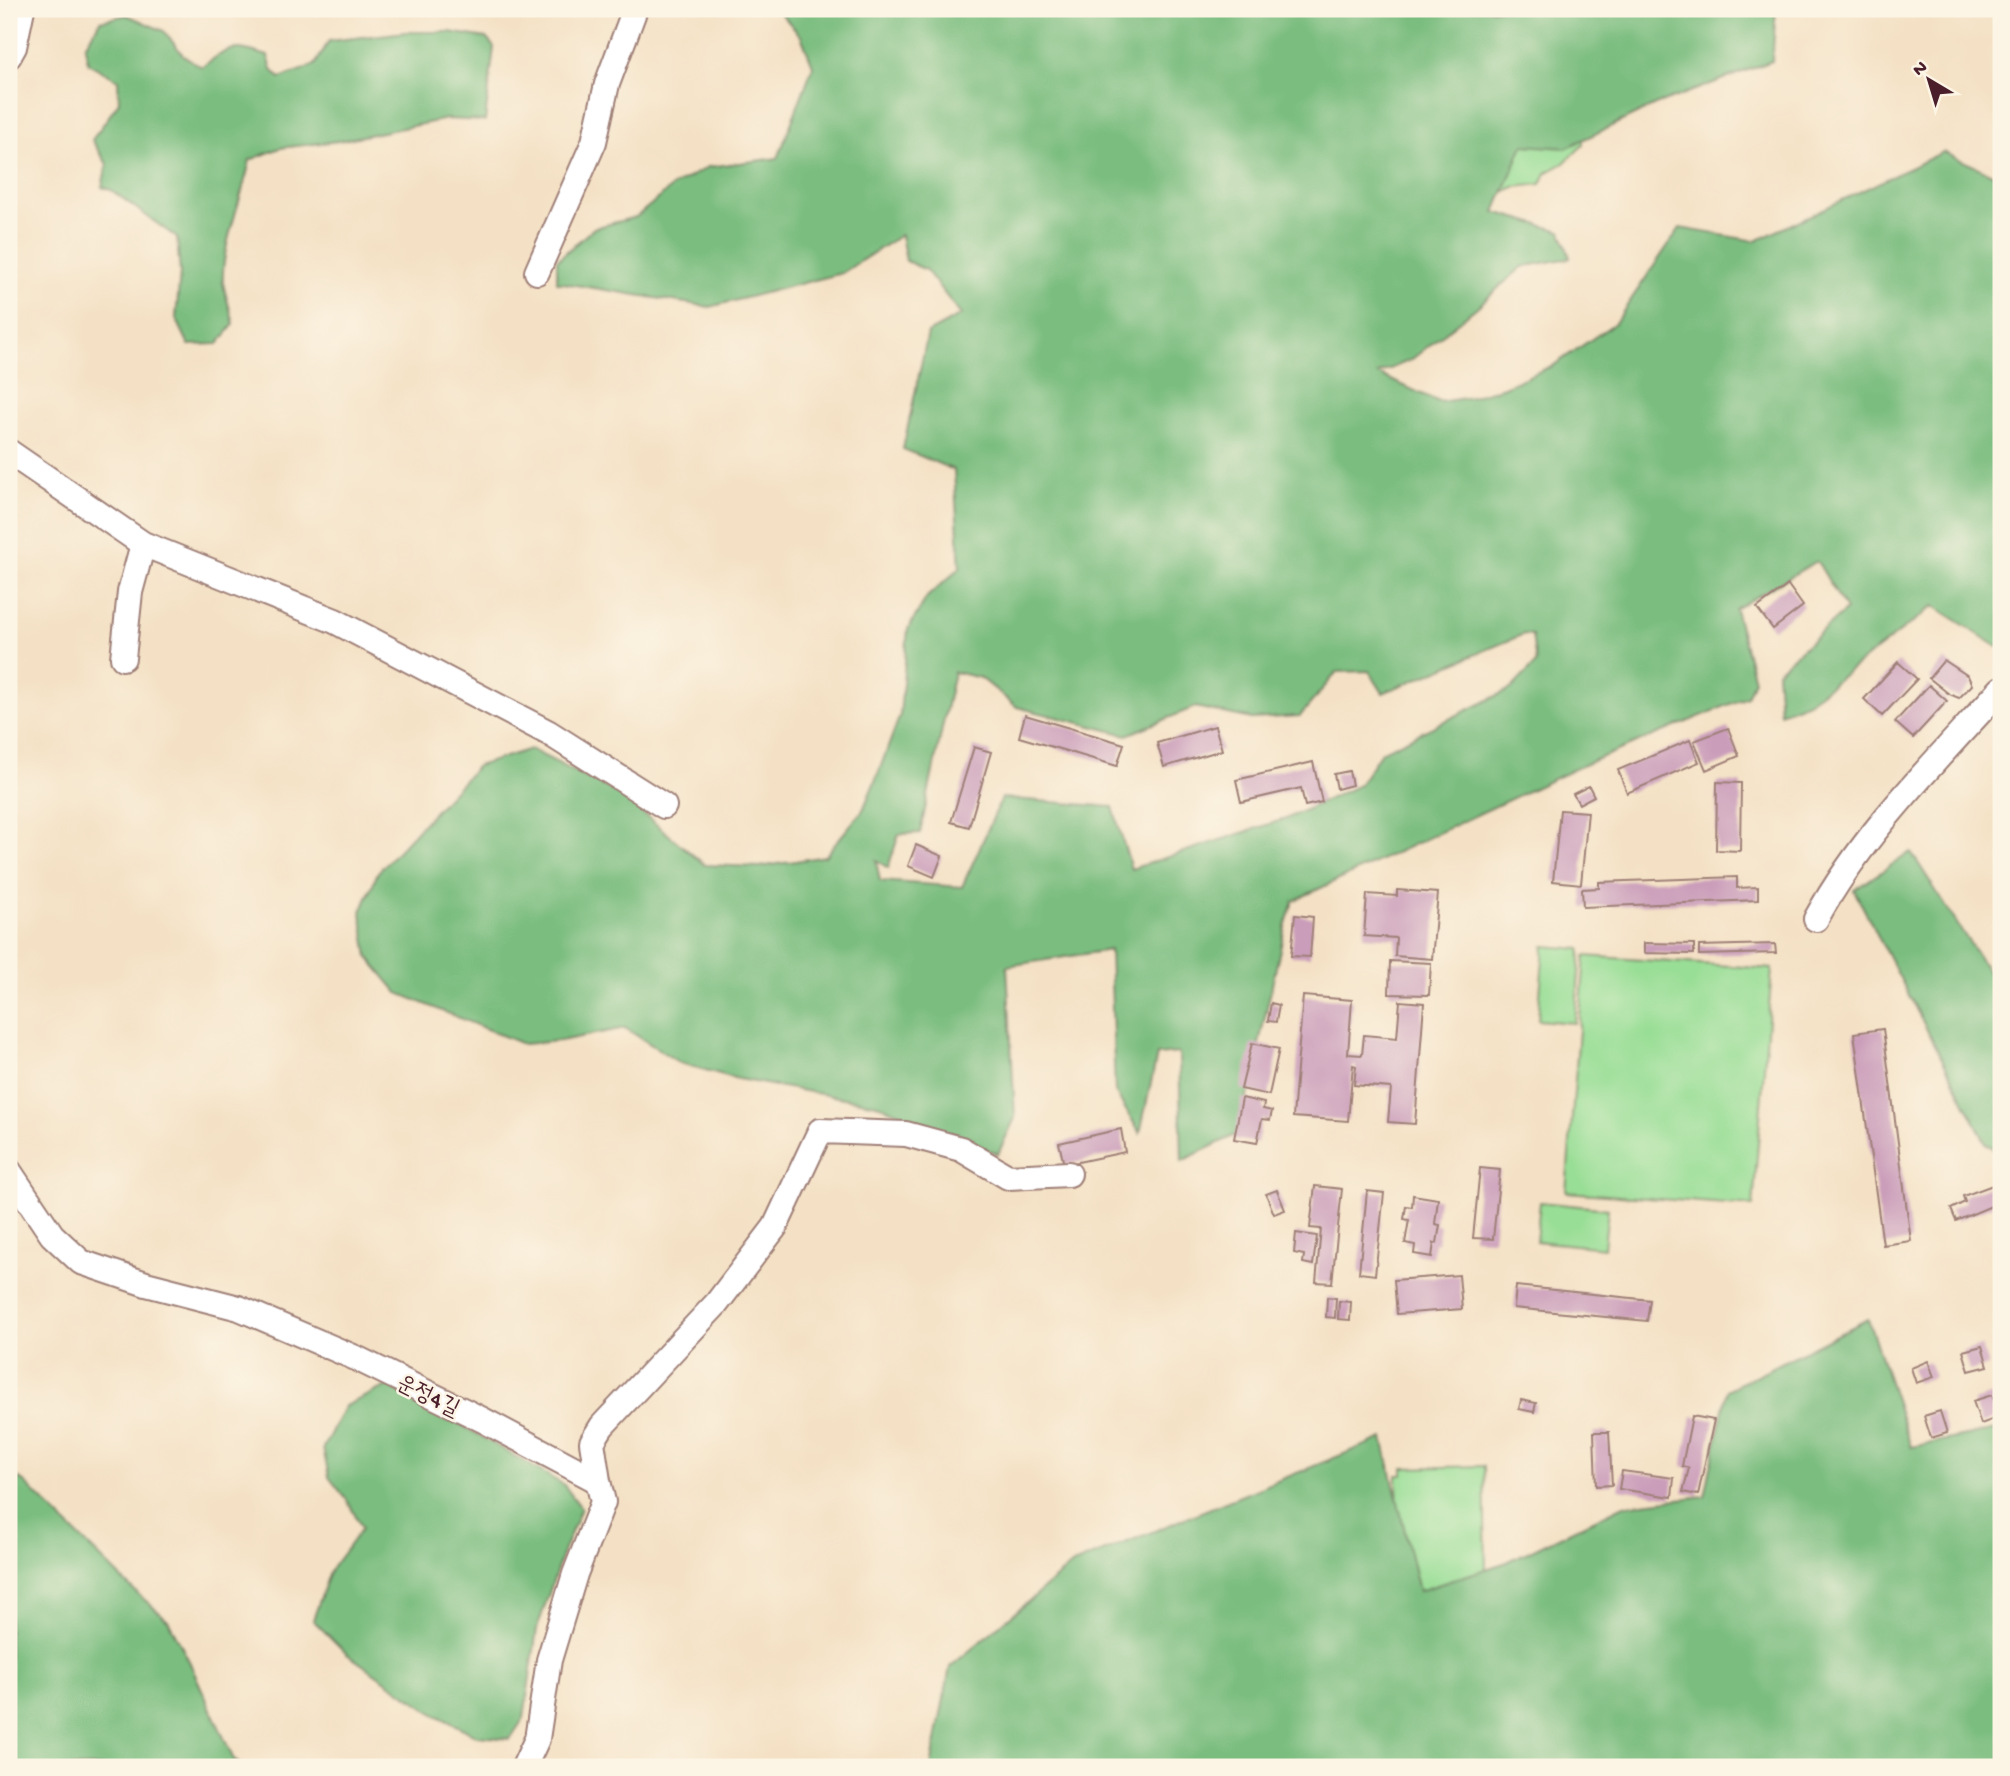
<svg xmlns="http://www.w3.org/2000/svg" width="2010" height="1776" font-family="'Gochi Hand','Poor Story',sans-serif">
<rect width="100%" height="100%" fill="#fcf5e5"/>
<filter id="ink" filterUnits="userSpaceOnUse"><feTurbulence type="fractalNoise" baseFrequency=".0143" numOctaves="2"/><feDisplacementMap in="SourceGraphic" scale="14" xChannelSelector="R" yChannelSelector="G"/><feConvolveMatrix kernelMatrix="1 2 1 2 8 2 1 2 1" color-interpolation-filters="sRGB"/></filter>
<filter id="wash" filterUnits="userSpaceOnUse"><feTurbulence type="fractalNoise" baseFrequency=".00686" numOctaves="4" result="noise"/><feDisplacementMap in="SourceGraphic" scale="28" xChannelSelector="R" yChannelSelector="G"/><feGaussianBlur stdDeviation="1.57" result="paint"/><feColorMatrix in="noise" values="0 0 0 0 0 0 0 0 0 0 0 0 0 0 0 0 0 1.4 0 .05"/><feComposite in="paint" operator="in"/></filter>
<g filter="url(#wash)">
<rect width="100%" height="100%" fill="#f4e1c5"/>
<!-- green -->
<path fill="#99de96" stroke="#727e60" stroke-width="2" d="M1471 127 1583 128V145L1564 163 1546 173 1541 184 1514 187 1492 197Z
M1544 946 1581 949 1575 1023 1538 1020Z
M1585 956 1772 969 1753 1206 1566 1192Z
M1540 1202 1608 1209 1604 1248 1536 1241Z
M1484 1466 1487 1626 1400 1628 1397 1475H1403V1468Z"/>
<!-- forest -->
<path fill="#7abd7f" stroke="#626e55" stroke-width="2" fill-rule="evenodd" d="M777 9H1776L1772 61 1655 105 1566 148 1523 145 1495 212 1561 231 1570 258 1522 267 1477 307 1411 360 1378 374 1439 402 1472 397 1504 387 1554 365 1615 323 1680 228 1756 241 1943 152 2001 178V643L1998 647 1934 606 1808 702 1780 713 1777 671 1846 610 1817 561 1735 609 1754 680 1747 697 1581 766 1293 901 1285 927 1239 1133 1182 1161 1179 1053 1157 1055 1140 1133 1115 1092 1110 950 1007 966 1015 1118 998 1154 877 1104 738 1079 680 1063 625 1028 560 1041 523 1044 398 993 368 957 361 912 378 872 477 766 530 749 621 795 705 865 760 867 825 856 863 810 878 774 900 715 908 629 927 597 960 568 954 470 903 449 928 333 961 315 926 270 906 261 901 235 842 273 710 307 557 282V260L594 228 636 217 673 186 708 167 778 158 813 66 801 36ZM1524 634 1532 635 1536 663 1511 689 1381 752 1359 785 1288 818 1131 869 1113 807 1002 798 962 887 880 881 876 860 888 868 899 834 920 833 954 672 981 678 1017 707 1127 735 1195 707 1252 719 1300 716 1337 672 1369 671 1383 693Z
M127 15 164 31 184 56 202 67C231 46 232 45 268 56L272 70 280 78 315 65 329 41 406 32H450L486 38 494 47 485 121 447 119 338 141 280 148 250 160C243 196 221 246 223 282 225 296 231 311 234 324L218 344 189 345 176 318 180 273 177 238 111 190 102 187 107 164 92 140 119 102 118 80 88 63 85 46 100 21Z
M1911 852 2001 992V1155L1986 1143 1854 890Z
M1868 1319 1911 1447 2001 1429V1767H931L950 1667 1073 1564 1383 1438 1419 1591 1507 1562 1624 1505 1705 1496 1727 1390Z
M391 1384 564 1485 581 1508 563 1552 537 1629 524 1718 510 1739 477 1736 434 1714 347 1654 313 1620 330 1571 362 1528 347 1500 329 1477 323 1448 345 1406Z
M9 1471 25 1483 132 1589 168 1620 190 1663 233 1758 242 1767H9Z"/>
<g id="blocks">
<!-- building -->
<path fill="#ca9dba" d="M1788 585 1803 606 1773 629 1757 608Z
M1944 660 1968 676 1972 685 1959 698 1949 694 1929 678Z
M1898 662 1917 679 1882 716 1864 699Z
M1929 685 1947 701 1913 738 1895 722Z
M1025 715 1124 744 1117 766 1019 737Z
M1215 726 1222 750 1164 767 1157 743Z
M1728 728 1739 756 1706 770 1694 741Z
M1690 740 1699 762 1627 793 1618 770Z
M974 747 991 752 969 827 951 822Z
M1313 762 1322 802 1305 806 1301 788 1241 802 1236 780Z
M1349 771 1352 785 1337 789 1334 774Z
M1717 782 1741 783 1740 851 1716 850Z
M1589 786 1594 796 1579 804 1573 794Z
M1560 810 1588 812 1581 884 1553 881Z
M916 845 942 856 934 877 908 866Z
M1737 877V888L1758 887V900L1583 907 1582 889 1599 888V882Z
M1397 890 1438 893 1432 959 1395 956 1396 938 1364 936 1367 894 1397 896Z
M1295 915 1313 917 1310 957 1291 956Z
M1644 943 1694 944V954L1644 953Z
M1775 944 1776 953 1699 955V946Z
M1390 961 1431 963 1429 995 1389 994Z
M1303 996 1352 1000 1348 1054 1362 1055 1364 1035 1397 1038 1400 1001 1424 1003 1415 1124 1388 1122 1391 1088 1354 1085 1356 1066 1353 1065 1348 1121 1293 1117Z
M1271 1003 1279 1005 1276 1022 1268 1021Z
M1883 1029 1911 1241 1883 1245 1854 1033Z
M1252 1043 1279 1049 1269 1095 1241 1089Z
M1242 1098 1264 1103 1263 1109 1272 1111 1270 1120 1262 1119 1257 1143 1234 1139Z
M1121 1129 1125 1152 1064 1165 1059 1143Z
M1480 1168 1500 1170 1493 1239 1473 1238Z
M2001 1182V1202L1956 1221 1951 1209 1965 1202 1963 1196Z
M1315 1186 1342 1189 1332 1283 1316 1282 1321 1229 1310 1228Z
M1277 1190 1285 1210 1274 1214 1266 1194Z
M1367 1191 1384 1193 1375 1275 1359 1273Z
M1413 1195 1438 1199 1435 1224 1440 1225 1437 1243H1434L1432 1257 1414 1254 1415 1245 1405 1243 1409 1220 1404 1219 1406 1206 1412 1207Z
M1296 1233 1317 1236 1313 1265 1303 1263 1304 1255 1294 1253Z
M1459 1275 1462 1309 1397 1314 1394 1280Z
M1516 1286 1650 1300 1647 1321 1514 1308Z
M1327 1297 1336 1298 1335 1318 1326 1317Z
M1339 1301 1351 1302 1350 1320 1338 1319Z
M1982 1346 1988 1366 1969 1371 1963 1351Z
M1928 1361 1934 1377 1916 1383 1911 1368Z
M1992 1395 2000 1417 1981 1424 1973 1401Z
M1521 1400 1536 1403 1534 1412 1519 1409Z
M1940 1411 1947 1433 1931 1438 1924 1416Z
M1692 1416 1714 1420 1698 1495 1683 1492 1689 1468 1682 1466Z
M1594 1432H1609L1612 1485 1596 1486Z
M1622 1471 1674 1478 1672 1497 1619 1489Z"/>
</g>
</g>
<g filter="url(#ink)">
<use href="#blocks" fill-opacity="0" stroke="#9f8078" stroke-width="2"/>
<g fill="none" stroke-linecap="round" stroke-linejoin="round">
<!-- minor casing -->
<g stroke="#9f8078" stroke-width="28">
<path id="minor" d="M9 56 14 47 22 9
M537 272 594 142 607 84 635 9
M9 452 143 544 335 621 549 733 664 806
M123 658 130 592 143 544
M1816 919C1863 833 1936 761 2001 689
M9 1171 52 1235 81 1262 146 1284 239 1308 358 1359 483 1420 598 1481 603 1502 575 1574 549 1660 537 1739 524 1767
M598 1481 592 1442 602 1426 717 1303 775 1227 820 1131 906 1134 961 1149 1008 1177 1069 1174"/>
</g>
<!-- minor -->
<use href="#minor" stroke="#fff" stroke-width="24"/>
</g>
</g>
<g text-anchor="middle" stroke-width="5" stroke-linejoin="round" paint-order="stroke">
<!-- street labels -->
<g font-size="23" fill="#4a1f2b" stroke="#fcf5e5">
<text transform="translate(429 1394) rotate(26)" y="8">운정4길</text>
</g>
</g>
<!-- margin -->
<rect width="2010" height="1776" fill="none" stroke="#fcf5e5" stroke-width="35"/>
<!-- north arrow -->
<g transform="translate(1929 80) rotate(322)" stroke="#fcf5e5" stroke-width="5" paint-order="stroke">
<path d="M0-5L12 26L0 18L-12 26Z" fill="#4a1f2b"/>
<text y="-10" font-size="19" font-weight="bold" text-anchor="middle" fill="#4a1f2b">N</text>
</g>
</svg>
